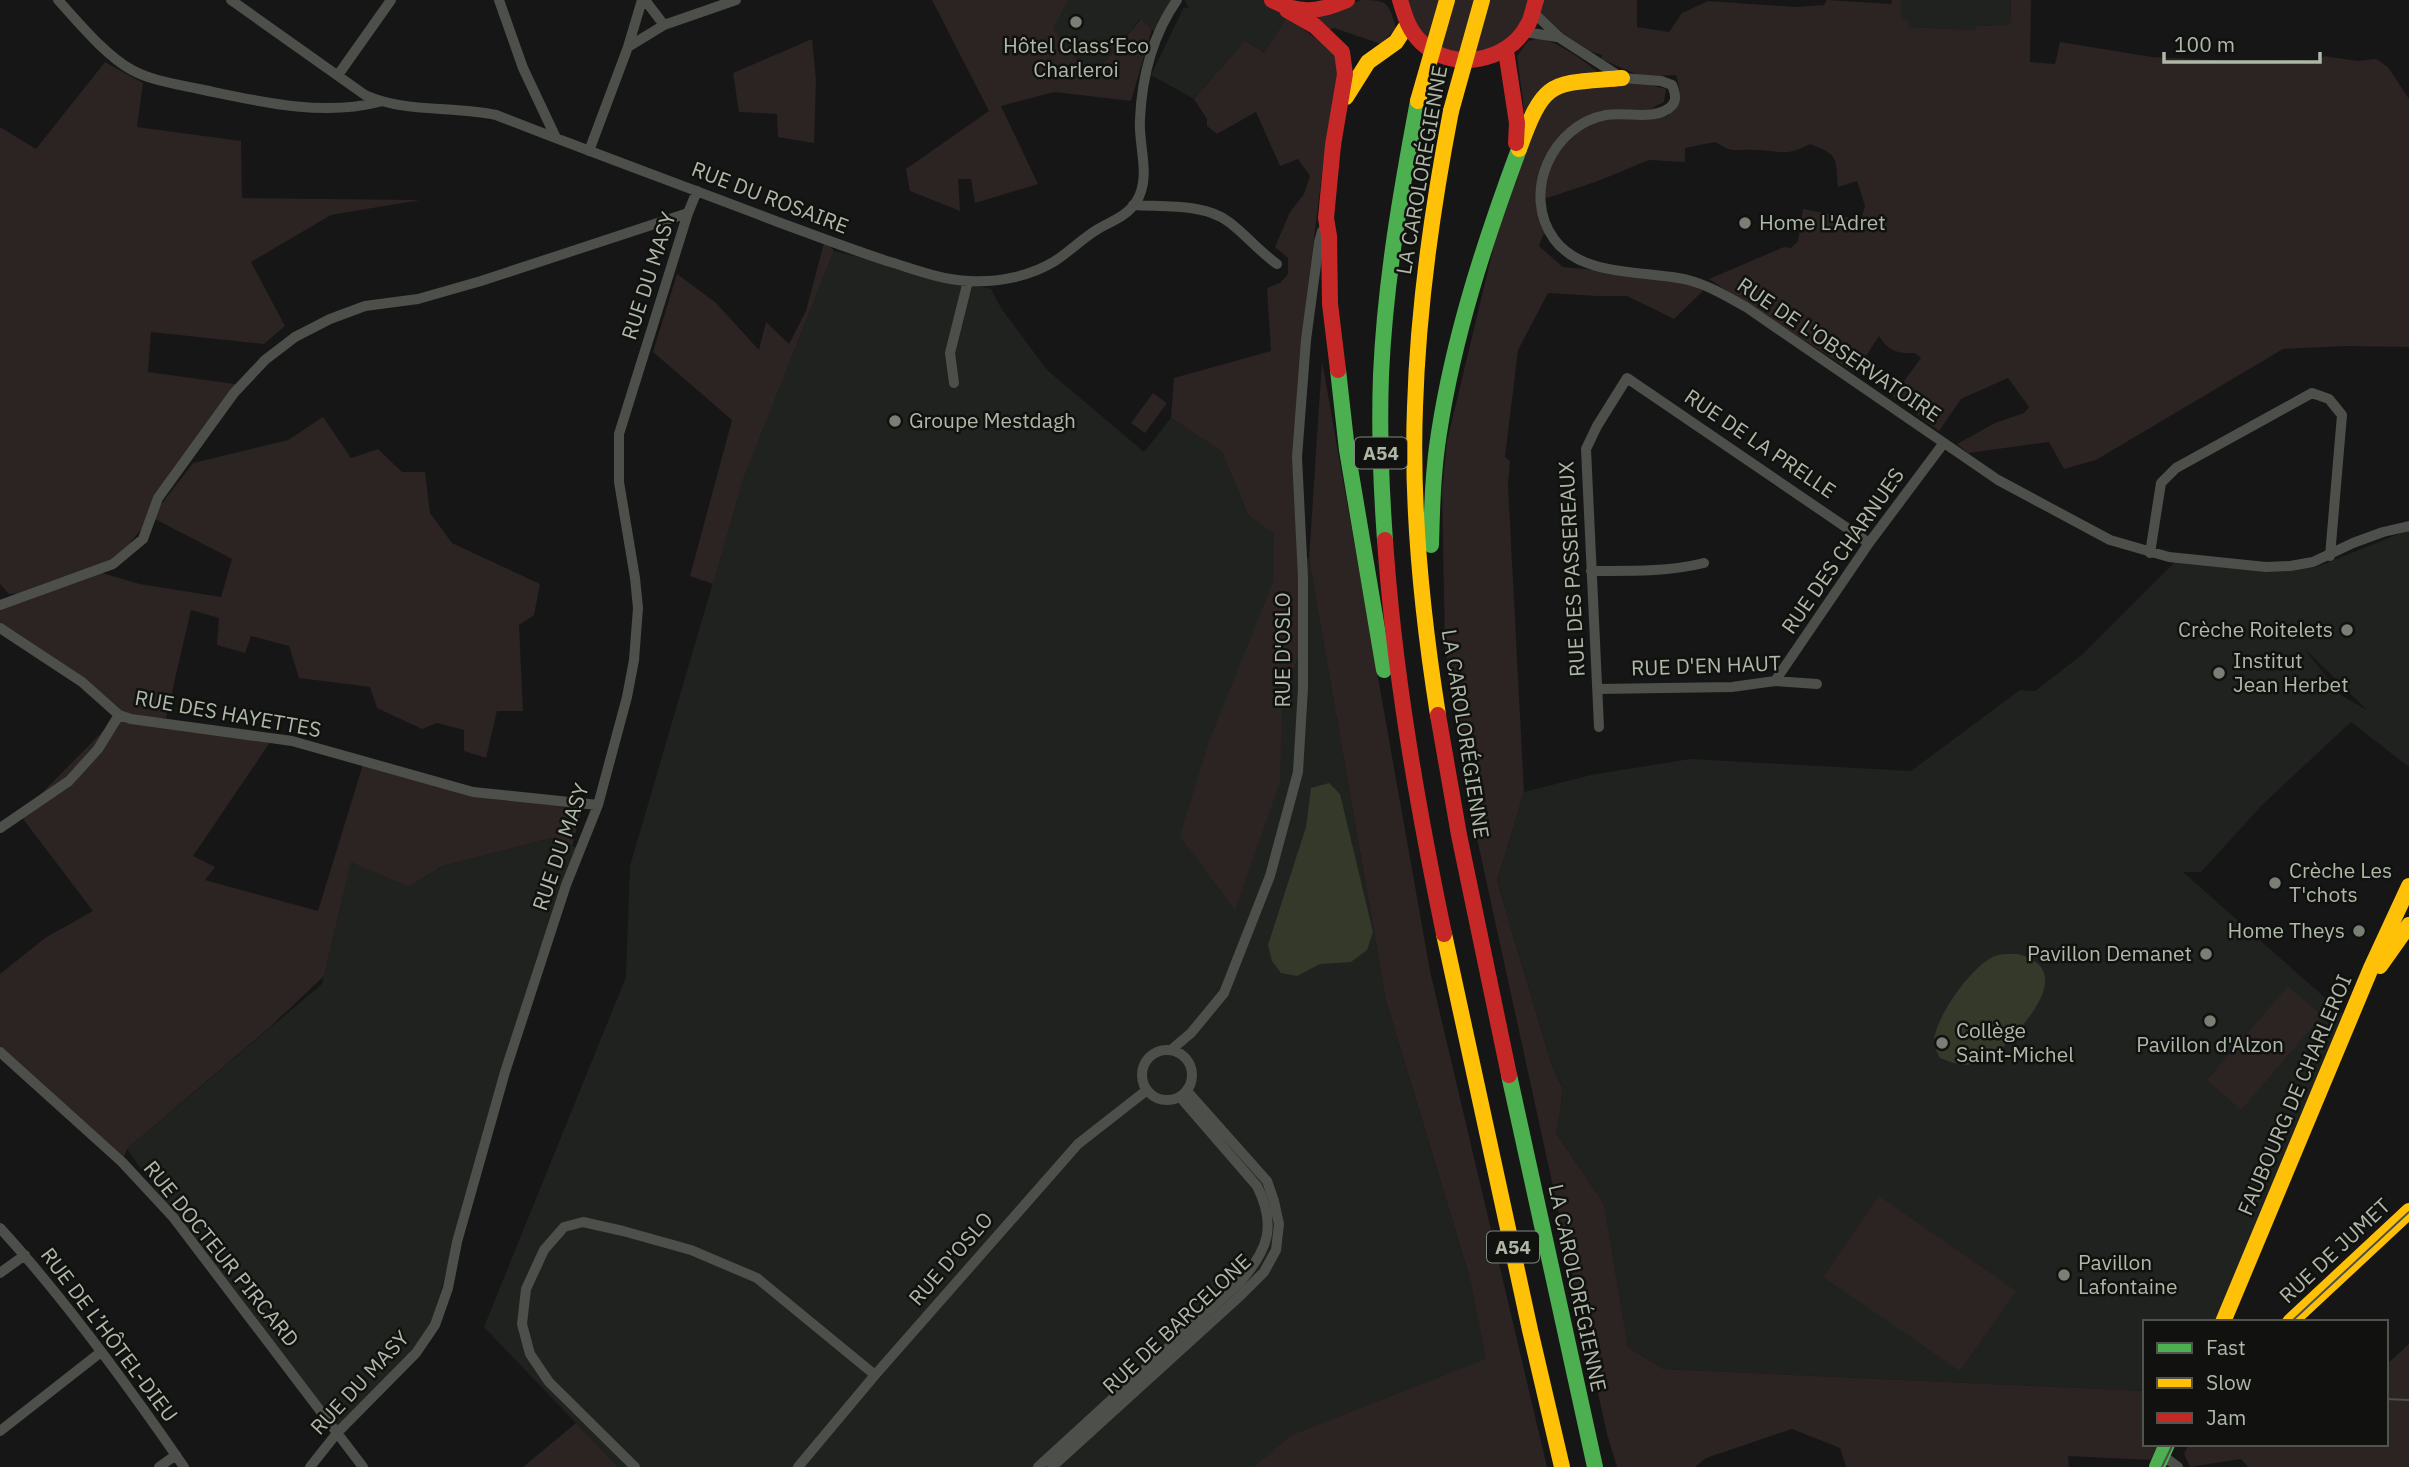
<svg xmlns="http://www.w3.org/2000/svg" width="2409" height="1467" font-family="'IBM Plex Sans',sans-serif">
<rect width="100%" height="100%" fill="#161616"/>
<!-- built -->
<path fill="#202220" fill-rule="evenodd" d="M1068 0H1178L1157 34 1140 19 1091 79 1052 29Z
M1185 0H1263L1287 17 1264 53 1245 40 1194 99 1151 75 1184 7 1189 9Z
M1901 0H2011L2010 25 1977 26 1976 30 1908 27V19L1901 18Z
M834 251 991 289 1001 308 1047 370 1144 452 1171 418 1222 452 1248 515 1309 559 1386 1001 1469 1275 1509 1467H618L484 1327 626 977 630 866 743 480Z
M2409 530V767L2351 722 2263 804 2201 872H2183L2350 1020 2218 1322H2145V1391L1663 1369 1628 1347 1604 1204 1556 1133 1561 1108 1562 1086 1552 1066 1497 881 1524 792 1591 775 1690 759 1911 771 2020 690 2035 691 2083 654 2179 558 2243 569 2314 568ZM2305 650H2306L2367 710 2342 696Z
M552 838 580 849 537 956 428 1335 337 1433 223 1283 127 1149 322 984 351 861 409 887 442 866Z"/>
<!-- green -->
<path fill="#2c2323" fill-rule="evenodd" d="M932 0H1068L1053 29 1091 78 1141 19 1152 29 1131 101 1054 92 1001 106 1038 184 975 203 971 179H958L960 211 910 191 906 169 989 111Z
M1362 0C1388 0 1389 3 1396 28L1381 44 1334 28 1329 30 1312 17Z
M1400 0H1637V27L1669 32 1682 13 1708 1 1796 7 1824 5 1827 0 1891 4 1892 0H1901V18L1908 19V27L1975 30 1976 26 2010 25 2011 0H2031L2030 62 2055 64 2060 42 2152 57 2294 64 2316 63 2324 56 2357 61 2376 59 2388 67 2409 99V347L2345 346 2283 349 2096 460 2064 469 2049 442 1968 453 1957 444 1995 423 2024 413 2029 407 2008 378 1961 399 1939 431 1893 396 1921 358 1915 353C1897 354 1888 351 1879 336L1855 373 1709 279 1784 247 1791 248 1798 241 1803 209 1851 218 1862 217 1865 206 1857 181 1838 187C1835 157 1840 156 1810 144 1785 157 1783 151 1757 150 1735 149 1734 154 1715 142L1685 148V162L1649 160 1598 181 1541 200 1544 233 1539 246 1563 267 1654 275 1707 287 1674 319 1627 296H1597L1548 293 1518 350 1505 457 1510 461 1508 485 1524 792 1497 881 1552 1066 1562 1087 1561 1108 1556 1133 1604 1204 1628 1347 1663 1369 2145 1391V1444H2161L2151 1460 2068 1456 2069 1467H1846L1840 1448 1792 1429 1706 1458 1695 1467H1617L1607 1434 1471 811 1445 648 1442 490 1447 441 1514 162 1548 90 1632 80 1666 89 1664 102 1650 109 1674 104 1665 119C1681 100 1683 100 1676 75L1643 77 1601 59 1602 55 1575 47 1545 25 1537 1 1534 13 1487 59 1423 45Z
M1287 17 1334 52 1339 67 1323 165 1307 295 1298 477V657L1282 704 1280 782 1235 910 1180 836 1208 744 1273 582 1274 534 1248 515 1222 452 1171 418 1174 378 1271 351 1267 288 1280 283 1288 274V258L1275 247 1290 212 1304 194 1310 176 1298 159 1280 166 1256 112 1217 134 1207 126V119L1194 99 1245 40 1264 53Z
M1540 38C1564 45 1584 61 1603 76L1582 74 1525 117 1517 56 1528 41Z
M812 39 816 80 814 143 778 137 777 114 739 112 733 73Z
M105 62 143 83 137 127 241 141 242 198 420 200 331 215 251 262 285 326 264 344 151 332 148 372 242 385 167 487 155 512 193 463 288 440 323 417 351 458 378 449 402 472H425L430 513 452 543 540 584 534 615 519 625 523 711H497L486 758 464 751V730L437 723 422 729 377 708 370 687 299 678 289 646 251 636 245 653 217 645 219 618 191 610 166 718H147L273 738 193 856 215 867 205 880 318 911 364 761 484 793 583 804 572 846 552 838 442 866 409 887 351 862 324 976 269 1028 127 1149 122 1162 0 1052V974L45 938 93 911 20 815 119 715 0 628V605L33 593 9 594 0 584V127L36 149ZM151 517 232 559 221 597 140 584 95 571 113 564Z
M825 239 834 251 743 480 713 584 690 576 732 420 653 352 677 274 715 302 759 350 766 322 789 344 806 311Z
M1322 361 1430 971 1547 1467H1253L1292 1435 1486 1359 1469 1275 1386 1001 1309 559Z
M1153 393 1167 403 1145 433 1131 423Z
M2288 986 2322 1016 2241 1110 2207 1080Z
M1879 1196 2016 1291 1960 1371 1823 1277Z
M2409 1344V1467H2248L2241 1459 2190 1467 2184 1454 2189 1444H2386V1365Z
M576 1423 618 1467H523Z"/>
<!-- water -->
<path fill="#343929" d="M1329 783 1340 794 1373 932 1367 950 1351 962 1320 964 1297 976 1281 973 1272 961 1268 945 1306 827 1311 788Z
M2018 954C2063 966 2043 1000 2023 1025 2010 1040 1997 1057 1977 1063 1964 1067 1952 1063 1940 1058 1937 1053 1935 1048 1934 1043 1933 1020 1971 968 1991 958 1998 953 2009 954 2018 954Z"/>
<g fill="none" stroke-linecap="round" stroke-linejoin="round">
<!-- street -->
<path stroke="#4c4f4a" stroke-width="10" d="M58 0C78 22 106 56 132 70 152 81 177 84 199 89 257 101 321 117 379 102
M231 0 365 95C405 113 453 106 496 115 590 152 684 186 778 222 814 235 850 249 887 261 914 269 941 280 969 281 997 283 1031 276 1055 261 1070 251 1083 238 1098 229 1112 221 1127 216 1136 202 1152 177 1138 146 1140 119 1142 75 1152 36 1177 0
M499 0 523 68 556 138
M645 0 664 25
M1534 13 1560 38 1622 78 1661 81 1672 85C1677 97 1677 105 1664 111 1648 119 1624 112 1606 115 1552 125 1521 193 1554 239 1582 278 1646 270 1688 280 1708 285 1728 297 1746 307L1998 480 2110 540 2169 557 2266 567 2290 566 2313 562 2353 543 2383 532 2409 526
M1525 32 1557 37
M628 47 664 25 736 0
M338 75 391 0
M589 151 628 47 642 0
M1133 205C1163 207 1204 203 1229 222 1246 235 1260 252 1277 264
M954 383 950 353 968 281
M2150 553 2161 483 2176 468 2312 393 2329 399 2342 415 2330 556
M1591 571C1630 571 1667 572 1704 563
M0 605 113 564 143 539 158 498 234 393 265 360 295 337 330 319 365 306 418 299 481 281 688 213
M0 628 82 682 119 715 131 719 292 741 473 792 598 805
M1775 681 1869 543 1943 444
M1598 689 1732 687 1775 681 1817 684
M1599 727 1586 449 1597 426 1627 378 1869 543
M0 828 69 781 98 749 119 715
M1171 1050 1191 1033 1224 993 1270 876 1298 772 1303 688V578L1297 457 1306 340 1319 242 1322 231
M1142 1075a25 25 0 1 1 50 0a25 25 0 1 1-50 0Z
M0 1052 122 1162 173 1217 363 1467
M0 1228C65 1299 129 1387 184 1467
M0 1273 25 1255
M0 1431 101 1352
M2162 1455 2178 1467
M159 1467 176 1455
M310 1467 337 1433 416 1353 435 1325 448 1288 457 1242 505 1072 566 885 598 805 627 697 634 660 638 608 635 578 619 482V434L688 213 697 191
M635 1467 549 1382 530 1354 522 1324 526 1289 544 1250 564 1227 583 1222 623 1231 691 1250 757 1278 875 1375
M798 1467 875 1375 1078 1144 1147 1090
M1038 1467 1240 1282C1268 1250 1277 1226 1257 1186L1180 1097
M1052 1467 1241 1295 1264 1272 1276 1250 1279 1224 1274 1201 1267 1181 1187 1091"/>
<!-- fast -->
<path stroke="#4caf50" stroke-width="16" d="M1338 370 1347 450 1384 670
M1385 540C1381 485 1379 430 1381 375 1385 283 1401 191 1418 101
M1431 545C1432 507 1433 470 1439 433 1454 335 1485 241 1519 149
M1509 1075 1595 1467
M2157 1467 2167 1444"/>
<!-- slow -->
<path stroke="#ffc107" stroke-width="16" d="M1346 97 1368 62 1396 42 1407 25
M1519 149C1545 77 1551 84 1622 78
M1438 715C1422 614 1411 510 1415 407 1418 307 1432 209 1451 111
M1444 934 1530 1330 1562 1467
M2380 966 2409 925
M2223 1322 2371 968 2409 886
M2290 1322 2409 1211"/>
<!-- jam -->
<path stroke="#c62828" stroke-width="16" d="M1272 0C1299 15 1320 12 1347 0
M1400 0C1405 17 1409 31 1422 43 1452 72 1508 62 1527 26 1532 19 1533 8 1536 0
M1287 10 1315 26 1342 52 1345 74 1333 145 1326 218 1329 236 1330 304 1338 370
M1506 51 1517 123 1516 143
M1385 540C1394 672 1417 804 1444 934
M1438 715 1459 835 1509 1075"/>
<!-- tram -->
<path stroke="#4c4f4a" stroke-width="2" d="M2291 1322 2409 1212
M2386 1399 2409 1400
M2162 1467 2173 1444"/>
<!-- slow-bridge -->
<path stroke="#ffc107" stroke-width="16" d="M1418 101 1447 0
M1451 111 1482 0"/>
</g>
<!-- markers -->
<g fill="#797f74" stroke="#111210" stroke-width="2.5">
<circle cx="1076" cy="22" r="7"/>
<circle cx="1745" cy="223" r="7"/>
<circle cx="895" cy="421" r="7"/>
<circle cx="2347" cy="630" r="7"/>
<circle cx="2219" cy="673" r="7"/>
<circle cx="2275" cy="883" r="7"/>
<circle cx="2359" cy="931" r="7"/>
<circle cx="2206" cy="954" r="7"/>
<circle cx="2210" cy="1021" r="7"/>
<circle cx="1942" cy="1043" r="7"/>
<circle cx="2064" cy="1275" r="7"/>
</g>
<g text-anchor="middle" stroke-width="5" stroke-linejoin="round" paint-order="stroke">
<!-- shield labels -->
<g fill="#111210" stroke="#7f867a" stroke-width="2">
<rect x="1355" y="437.5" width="52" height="31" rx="5"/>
<rect x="1487" y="1231.5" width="52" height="31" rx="5"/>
</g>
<g font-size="19" font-weight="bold" fill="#aeb8a7">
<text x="1381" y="460">A54</text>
<text x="1513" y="1254">A54</text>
</g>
<!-- poi labels -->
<g font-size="21" fill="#aeb8a7" stroke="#111210" text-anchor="start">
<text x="1076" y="53" text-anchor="middle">Hôtel Class‘Eco<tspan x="1076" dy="24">Charleroi</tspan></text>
<text x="1759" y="230">Home L'Adret</text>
<text x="909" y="428">Groupe Mestdagh</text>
<text x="2333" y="637" text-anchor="end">Crèche Roitelets</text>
<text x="2233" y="668">Institut<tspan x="2233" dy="24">Jean Herbet</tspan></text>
<text x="2289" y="878">Crèche Les<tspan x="2289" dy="24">T'chots</tspan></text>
<text x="2345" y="938" text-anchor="end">Home Theys</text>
<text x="2192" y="961" text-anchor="end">Pavillon Demanet</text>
<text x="1956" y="1038">Collège<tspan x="1956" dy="24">Saint-Michel</tspan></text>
<text x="2210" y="1052" text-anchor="middle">Pavillon d'Alzon</text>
<text x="2078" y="1270">Pavillon<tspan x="2078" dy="24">Lafontaine</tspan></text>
</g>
<!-- street labels -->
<g font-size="21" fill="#aeb8a7" stroke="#111210">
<text transform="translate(1422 170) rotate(-80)" y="7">LA CAROLORÉGIENNE</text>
<text transform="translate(770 198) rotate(21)" y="7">RUE DU ROSAIRE</text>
<text transform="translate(649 276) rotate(-72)" y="7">RUE DU MASY</text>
<text transform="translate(1839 350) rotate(34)" y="7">RUE DE L'OBSERVATOIRE</text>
<text transform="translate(1760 444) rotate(34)" y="7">RUE DE LA PRELLE</text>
<text transform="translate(1843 551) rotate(-55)" y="7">RUE DES CHARNUES</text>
<text transform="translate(1572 569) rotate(-93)" y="7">RUE DES PASSEREAUX</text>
<text transform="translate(1283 650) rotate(-90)" y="7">RUE D'OSLO</text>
<text transform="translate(1706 666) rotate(-2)" y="7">RUE D'EN HAUT</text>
<text transform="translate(228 714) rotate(10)" y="7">RUE DES HAYETTES</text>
<text transform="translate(1465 734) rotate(81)" y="7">LA CAROLORÉGIENNE</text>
<text transform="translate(561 847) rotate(-71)" y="7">RUE DU MASY</text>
<text transform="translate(2295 1095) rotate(-67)" y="7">FAUBOURG DE CHARLEROI</text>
<text transform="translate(2335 1251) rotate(-43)" y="7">RUE DE JUMET</text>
<text transform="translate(221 1254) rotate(51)" y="7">RUE DOCTEUR PIRCARD</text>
<text transform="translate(951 1259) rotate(-49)" y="7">RUE D'OSLO</text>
<text transform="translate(1577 1288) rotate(78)" y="7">LA CAROLORÉGIENNE</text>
<text transform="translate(1177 1324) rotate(-43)" y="7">RUE DE BARCELONE</text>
<text transform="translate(109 1335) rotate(53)" y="7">RUE DE L’HÔTEL-DIEU</text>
<text transform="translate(360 1383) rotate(-47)" y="7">RUE DU MASY</text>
</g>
</g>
<!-- legend -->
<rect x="2143" y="1320" width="245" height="126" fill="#111210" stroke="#50544c" stroke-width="2"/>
<rect x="2157" y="1343" width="35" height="10" fill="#4caf50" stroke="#50544c" stroke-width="2"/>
<text x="2206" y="1355" font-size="21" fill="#aeb8a7">Fast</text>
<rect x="2157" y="1378" width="35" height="10" fill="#ffc107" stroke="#50544c" stroke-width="2"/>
<text x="2206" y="1390" font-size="21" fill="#aeb8a7">Slow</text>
<rect x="2157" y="1413" width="35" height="10" fill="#c62828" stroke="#50544c" stroke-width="2"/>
<text x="2206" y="1425" font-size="21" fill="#aeb8a7">Jam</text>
<!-- scale -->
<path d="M2164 52v10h156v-10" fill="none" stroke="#aeb8a7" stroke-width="3.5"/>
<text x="2174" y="52" font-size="21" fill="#aeb8a7" stroke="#111210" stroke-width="5" paint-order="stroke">100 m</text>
</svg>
